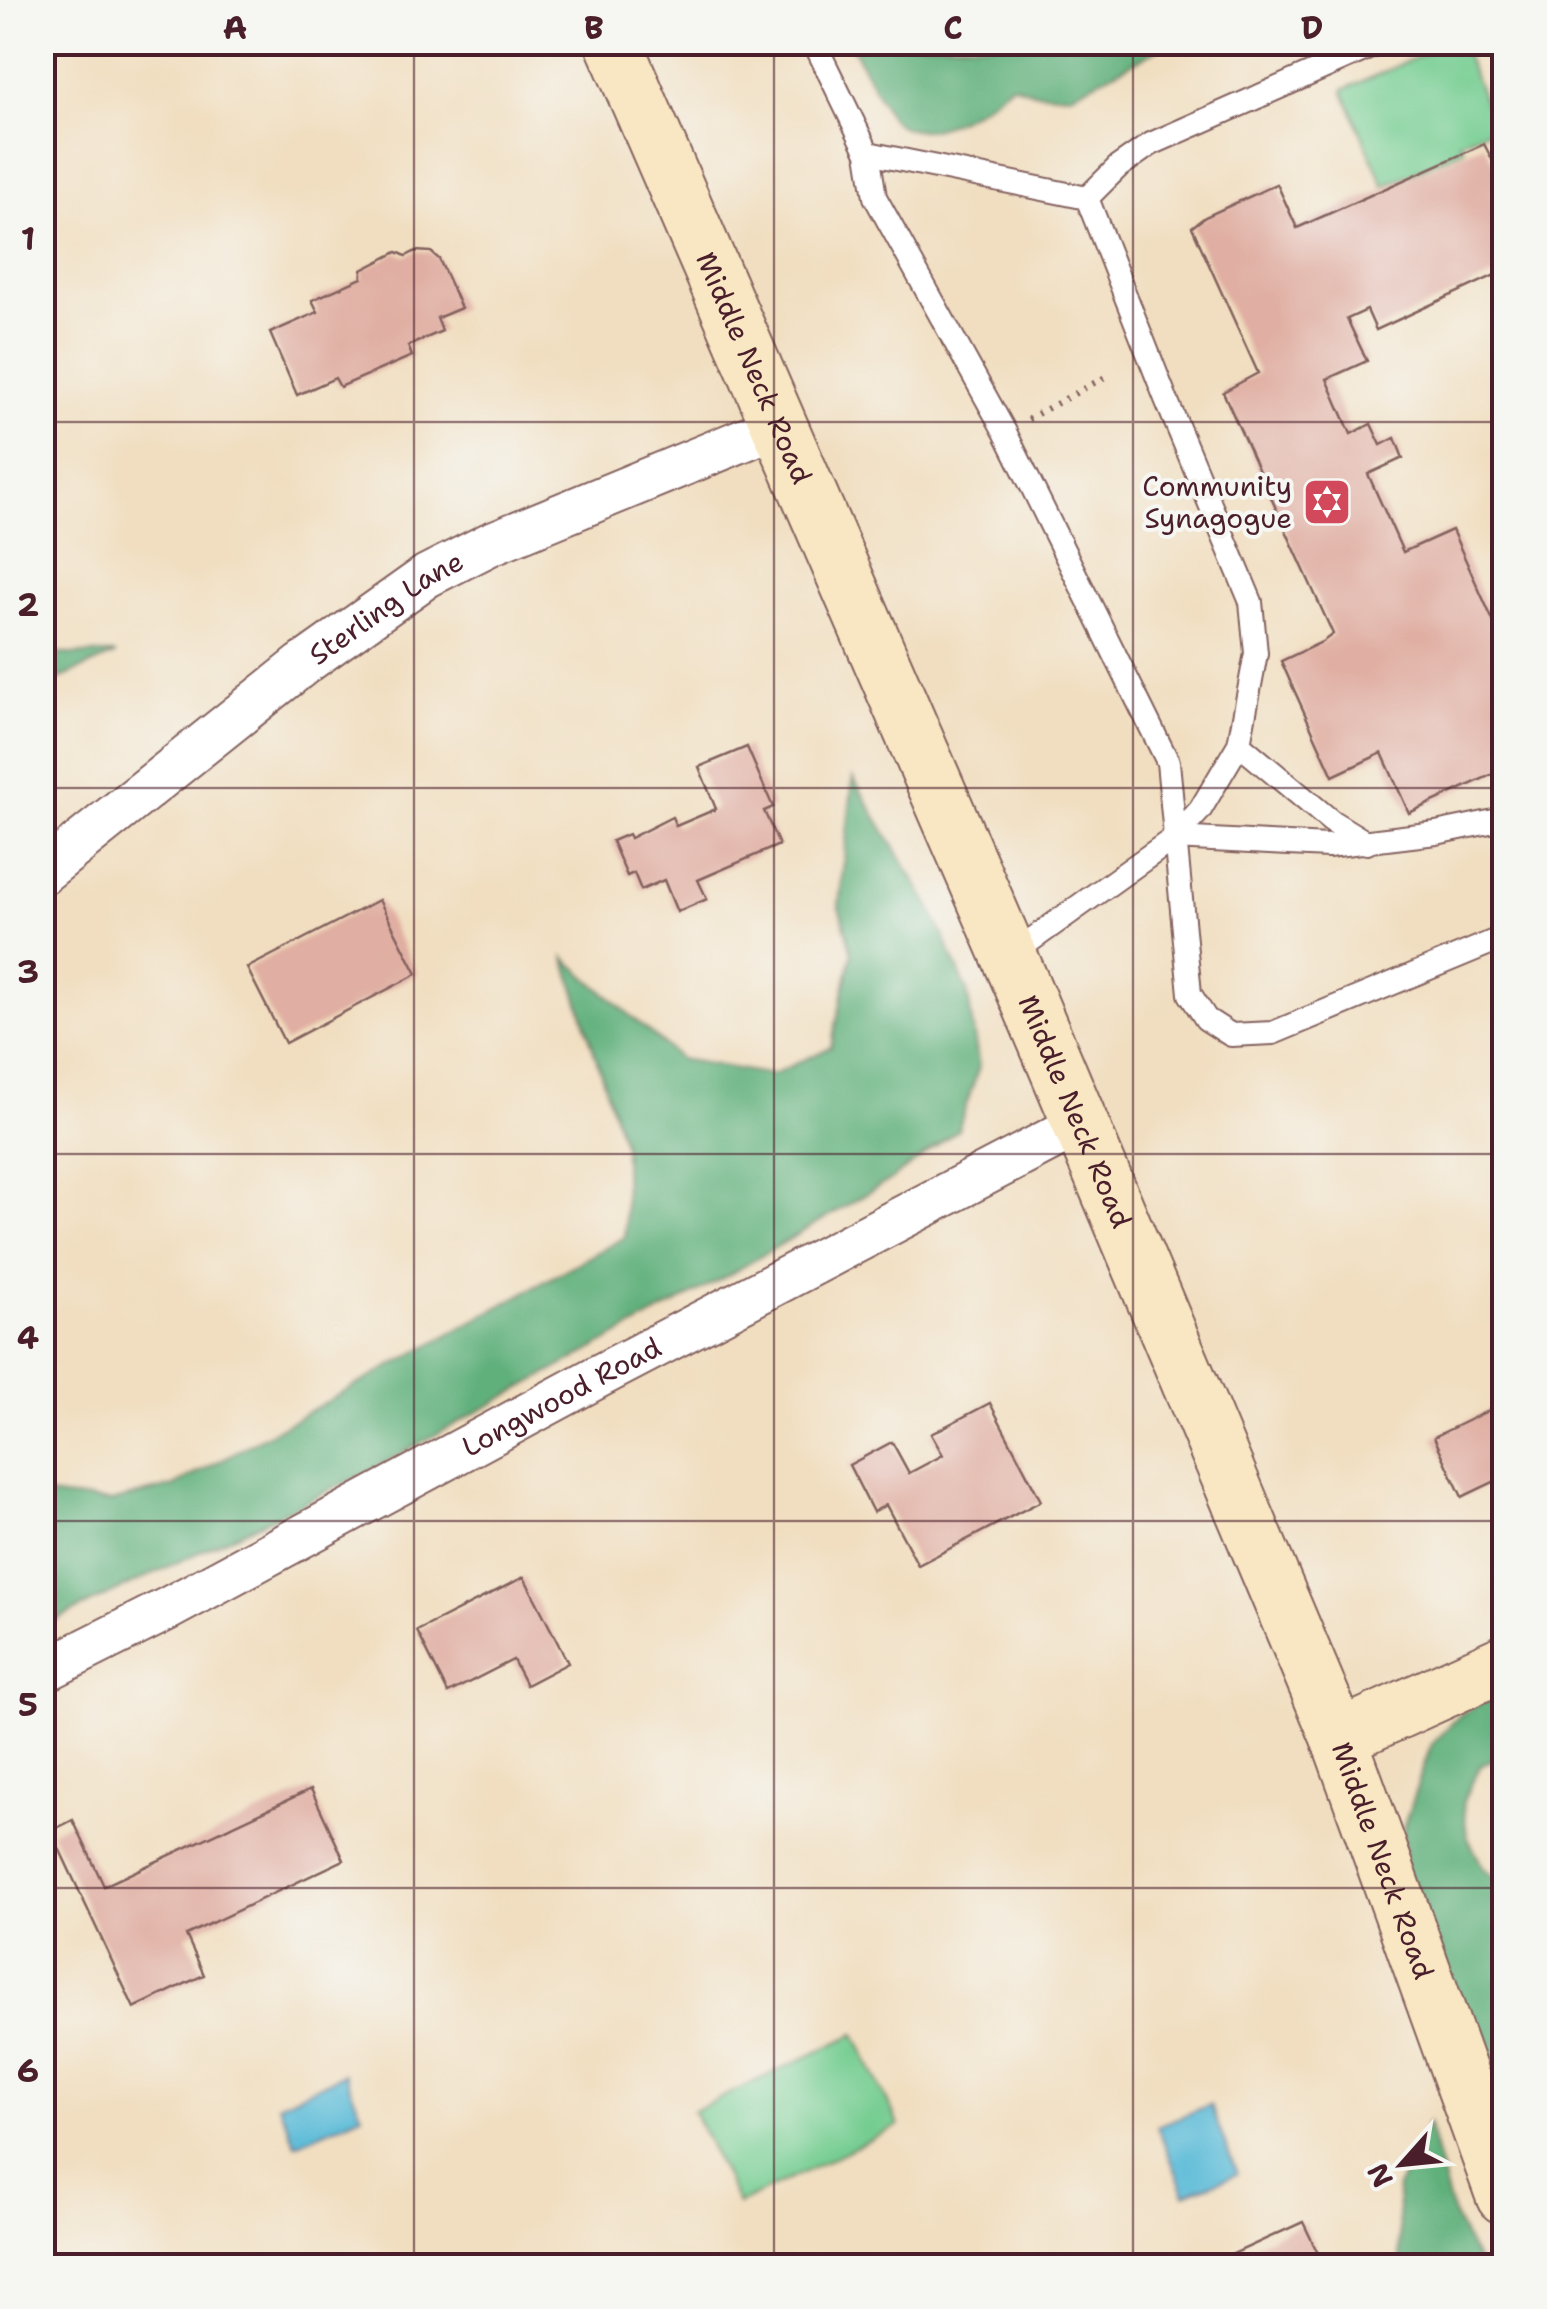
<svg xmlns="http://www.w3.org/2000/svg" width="1547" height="2309" font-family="'Shantell Sans',sans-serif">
<rect width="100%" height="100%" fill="#f6f6f2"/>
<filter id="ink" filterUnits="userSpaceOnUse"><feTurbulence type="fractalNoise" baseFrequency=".01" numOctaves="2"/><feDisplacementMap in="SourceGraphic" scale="20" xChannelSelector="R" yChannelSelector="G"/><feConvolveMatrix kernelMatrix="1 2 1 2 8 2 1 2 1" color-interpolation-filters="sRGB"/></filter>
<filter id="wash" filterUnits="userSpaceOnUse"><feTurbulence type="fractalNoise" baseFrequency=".0048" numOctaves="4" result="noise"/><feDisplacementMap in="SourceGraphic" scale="40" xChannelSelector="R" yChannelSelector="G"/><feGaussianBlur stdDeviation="2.25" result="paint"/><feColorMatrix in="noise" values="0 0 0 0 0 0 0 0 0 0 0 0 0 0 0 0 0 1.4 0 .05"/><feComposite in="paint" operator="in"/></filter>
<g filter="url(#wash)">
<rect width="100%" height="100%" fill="#f1dec0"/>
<!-- green -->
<path fill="#76cd92" stroke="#60765e" stroke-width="2.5" d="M1435 49 1464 52 1495 127 1460 142 1464 149 1384 186 1343 90Z
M855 2034 899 2126 738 2204 693 2111Z"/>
<!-- forest -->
<path fill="#60b07c" stroke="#556854" stroke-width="2.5" d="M850 43H1170L1070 95 1033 92 1012 84C984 107 922 152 890 118Z
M43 654H116L43 686Z
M853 778 931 908 967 990 979 1067 958 1130 892 1179 727 1276 362 1475 43 1626V1495L111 1502 174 1486 625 1237 624 1147 565 958 680 1059 772 1075 831 1047 852 954 839 906Z
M1504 1691V1754L1480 1766 1463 1801 1467 1836 1484 1869 1504 1886V2144L1405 1873 1403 1828 1431 1745 1461 1714Z
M1428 2123 1452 2212 1479 2266H1405L1400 2257 1397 2187Z"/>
<!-- water -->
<path fill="#59bad7" stroke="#526c81" stroke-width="2.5" d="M344 2074 362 2115 296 2144 278 2104Z
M1210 2105 1237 2174 1185 2194 1157 2126Z"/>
<g id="blocks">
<!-- building -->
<path fill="#e0aea2" d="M1484 144 1504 182V271L1376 330 1367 310 1347 319 1367 361 1327 379 1351 434 1371 424 1381 445 1395 438 1403 458 1368 474 1403 552 1452 530 1504 645V769L1409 813 1382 753 1333 776 1281 661 1322 642 1333 634 1223 392 1258 373 1192 227 1205 217 1277 184 1297 228Z
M416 251 431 252 439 259 461 308 437 318 442 331 408 346 412 356 340 387 335 378 297 395 270 333 318 312 312 300 362 278V270L397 252 406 256Z
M43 281 54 308 43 313Z
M747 747 773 807 764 811 779 845 698 880 707 899 677 912 664 880 641 890 634 873 627 876 612 841 628 834 630 838 672 817 676 826 716 809 699 767Z
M379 900 417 974 285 1043 247 968Z
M990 1403 1041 1501 918 1565 886 1505 873 1512 849 1465 892 1442 909 1473 943 1455 931 1434Z
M1504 1403V1477L1462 1497 1434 1437Z
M524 1577 568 1663 526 1685 513 1660 448 1693 417 1631Z
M311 1789 344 1860 186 1935 204 1975 134 2008 51 1831 73 1820 104 1886Z
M1303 2222 1324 2266H1207Z"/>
</g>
</g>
<g filter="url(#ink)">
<use href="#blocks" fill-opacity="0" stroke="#84625f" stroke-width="2.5"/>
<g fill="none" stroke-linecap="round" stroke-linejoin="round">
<!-- lane casing -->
<g stroke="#84625f" stroke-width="26">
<path id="lane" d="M814 42 868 153 1087 198 1166 399 1251 602 1256 653 1239 744 1200 810 1174 838
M868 153 875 197 1005 432 1168 762 1190 994 1206 1019 1231 1035 1273 1033 1504 937
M1087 198 1118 167 1151 144 1382 42
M1239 744 1331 821 1367 843
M1009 956 1174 838 1328 846 1436 833 1504 819"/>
</g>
<!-- street casing -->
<g stroke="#84625f" stroke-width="46">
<g id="street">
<path id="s1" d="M42 873 302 665 427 576 490 544 777 426"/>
<path id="s2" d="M42 1672 169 1608 599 1376 1079 1125"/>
</g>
</g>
<!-- secondary casing -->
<g stroke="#84625f" stroke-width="59">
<g id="secondary">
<path id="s3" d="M613 42 1025 992 1339 1738 1504 2196"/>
<path d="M1339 1738 1504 1663"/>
</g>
</g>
<!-- path -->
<path stroke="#84625f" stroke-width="6" stroke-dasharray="2.5 8" stroke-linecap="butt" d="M1028 419 1109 375"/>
<!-- lane -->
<use href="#lane" stroke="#fff" stroke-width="22"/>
<!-- street -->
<use href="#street" stroke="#fff" stroke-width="42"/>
<!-- secondary -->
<use href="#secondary" stroke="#f9e7c3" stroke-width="55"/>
</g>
</g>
<!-- grid -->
<path fill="none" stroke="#4a1f2b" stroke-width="2.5" stroke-opacity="0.55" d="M414 42V2266M774 42V2266M1133 42V2266M42 422H1504M42 788H1504M42 1154H1504M42 1521H1504M42 1888H1504"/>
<!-- icons -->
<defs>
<g id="synagogue-square" transform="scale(2.5)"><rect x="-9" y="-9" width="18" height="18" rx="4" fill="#d1495b" stroke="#f6f6f2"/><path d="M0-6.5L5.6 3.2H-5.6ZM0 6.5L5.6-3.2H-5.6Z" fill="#fff"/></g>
</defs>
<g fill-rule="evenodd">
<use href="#synagogue-square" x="1327" y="502"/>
</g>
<g text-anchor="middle" stroke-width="8" stroke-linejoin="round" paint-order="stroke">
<!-- street labels -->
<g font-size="28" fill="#4a1f2b" stroke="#f6f6f2">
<text dy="10" stroke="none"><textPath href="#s3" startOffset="355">Middle Neck Road</textPath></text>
<text dy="10" stroke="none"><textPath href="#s1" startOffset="435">Sterling Lane</textPath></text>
<text dy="10" stroke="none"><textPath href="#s3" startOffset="1165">Middle Neck Road</textPath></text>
<text dy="10" stroke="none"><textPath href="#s2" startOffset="588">Longwood Road</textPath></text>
<text dy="10" stroke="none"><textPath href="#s3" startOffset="1975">Middle Neck Road</textPath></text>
</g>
<!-- poi labels -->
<g font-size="28" fill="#4a1f2b" stroke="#f6f6f2" text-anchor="end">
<text x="1292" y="496">Community<tspan x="1292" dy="32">Synagogue</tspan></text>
</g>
</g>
<!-- margin -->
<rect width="1547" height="2309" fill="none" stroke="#f6f6f2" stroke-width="110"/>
<!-- north arrow -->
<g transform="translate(1402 2164) rotate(243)" stroke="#f6f6f2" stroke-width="8" paint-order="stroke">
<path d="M0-8L18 38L0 25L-18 38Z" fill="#4a1f2b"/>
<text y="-15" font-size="28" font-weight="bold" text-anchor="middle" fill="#4a1f2b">N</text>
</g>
<rect x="55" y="55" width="1437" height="2199" fill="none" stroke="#4a1f2b" stroke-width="4"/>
<g font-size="32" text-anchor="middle" font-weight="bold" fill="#4a1f2b">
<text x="235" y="39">A</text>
<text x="594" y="39">B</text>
<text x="953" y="39">C</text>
<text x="1312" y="39">D</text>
<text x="28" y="250">1</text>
<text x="28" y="616">2</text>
<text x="28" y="983">3</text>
<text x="28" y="1349">4</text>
<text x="28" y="1716">5</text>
<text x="28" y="2082">6</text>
</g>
</svg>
